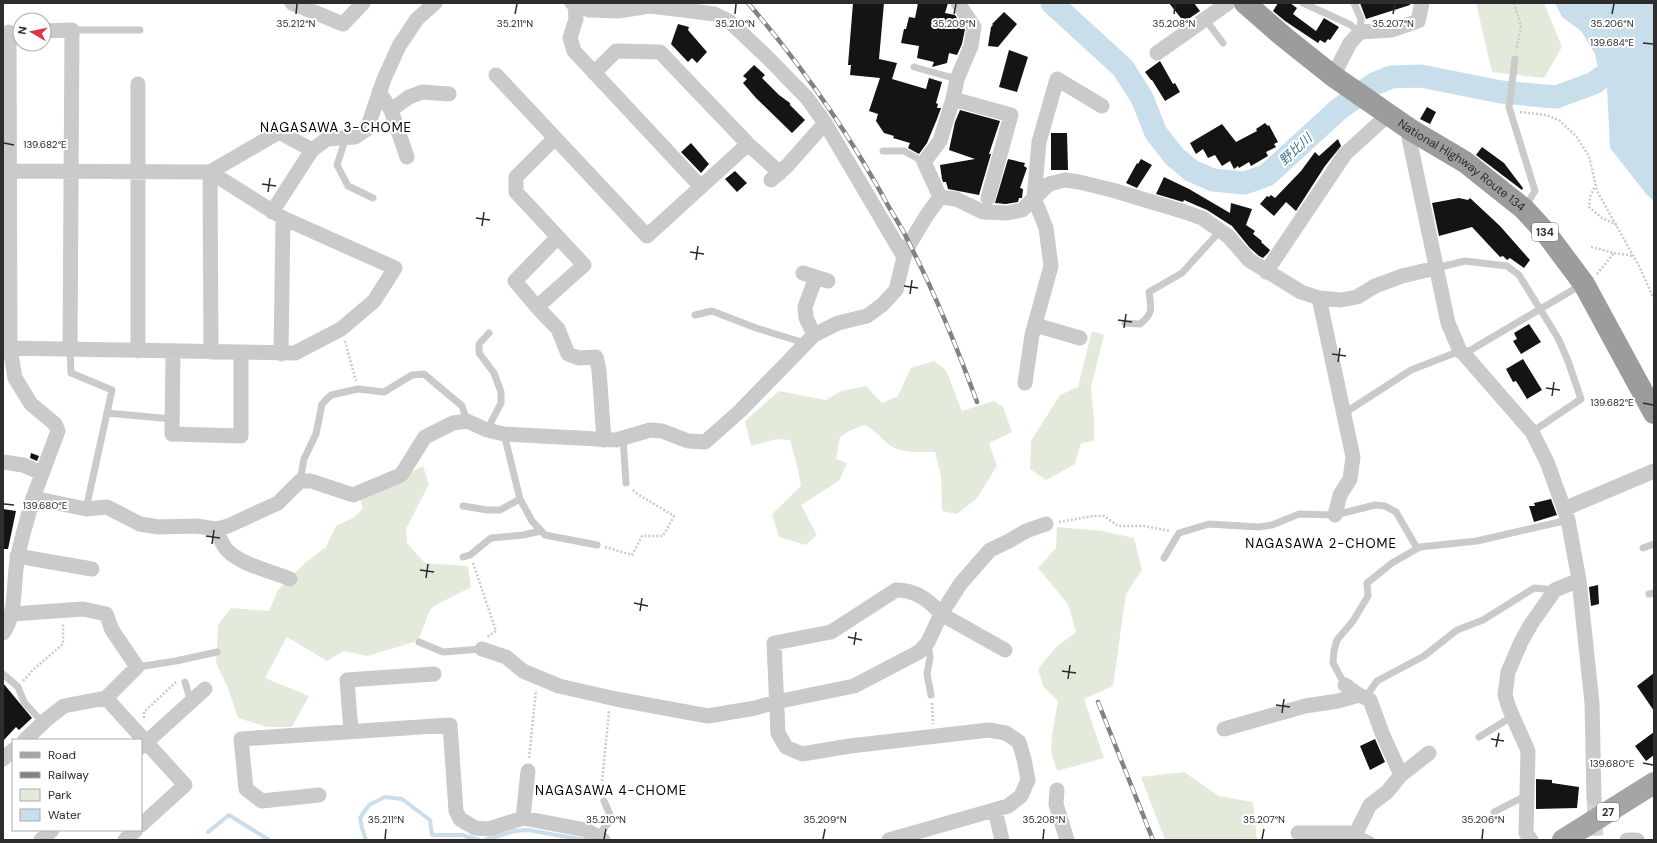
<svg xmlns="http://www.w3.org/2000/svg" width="1657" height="843" font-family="'DM Sans','Noto Sans JP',sans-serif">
<rect width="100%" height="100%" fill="#fff"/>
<!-- green -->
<path fill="#e4eadb" d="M1476 3H1544L1562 47 1544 78 1492 72Z
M1092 331 1104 335 1091 388 1094 419V441L1081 443 1075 464 1046 480 1030 469 1031 441 1060 395 1078 387Z
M934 361 946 370 962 411 994 401 1003 407 1012 432 989 443 997 466 977 498 957 514 942 511 941 476 935 452C921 452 903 454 891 446 881 440 876 429 864 425L849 431 840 437 836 459 847 463 839 481 801 505 817 535 806 545 779 537 772 514 801 486 797 465 790 440 777 439 751 446 745 421 779 391 826 400 841 391 866 386 882 403 898 396 911 368Z
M423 466 429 484 406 529 407 543 425 563 468 566 471 587 434 606 430 610 420 636 414 642 367 656 344 651 327 661 287 637 265 678 309 696 292 727H267L238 718 228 688 216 663 218 625 231 608 269 611 278 590 305 563 326 547 336 526 353 518 363 508 360 499Z
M1057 527 1102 531 1134 538 1142 570 1126 594 1113 686 1084 699 1104 758 1057 771 1051 752 1052 735 1058 701 1043 686 1038 669 1055 648 1076 632 1068 604 1038 568 1056 548Z
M1184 772 1219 796 1253 802 1257 840H1165L1141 777Z"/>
<!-- water -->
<path fill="#c8deea" d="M1555 3H1654V201L1647 195 1610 148 1607 87 1598 68 1595 54 1581 31 1562 17Z"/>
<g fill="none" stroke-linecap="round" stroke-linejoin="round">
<!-- stream -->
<path stroke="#c8deea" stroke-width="4" d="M208 832 229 815 269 840
M366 840 362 828 360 818 369 805 385 797 402 799 430 820 432 835H462L479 840
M485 840 515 831 528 830 585 840"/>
<!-- river -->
<path stroke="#c8deea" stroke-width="23" d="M1052 3 1123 68 1142 98 1156 133 1174 156 1192 171 1213 180 1245 183 1267 175 1339 109 1374 84 1391 77 1421 76 1501 92 1556 97 1594 83 1602 77"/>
</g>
<!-- building -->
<path fill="#141414" d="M853 3H884L879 59 897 63 892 79 926 89 929 78 942 82 936 103 938 104 937 108H941L937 119 927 143 919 154 908 148 910 143 893 138 894 136 884 133 876 121 878 114 869 111 880 78 850 75 851 65H848Z
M918 3H948L945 13 955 15 957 18 955 27 965 29 962 44 957 55 949 53 947 63 932 67 934 62 917 58 919 46 901 43 904 29H906L909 17 915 18Z
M1169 3H1194L1200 11 1184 22Z
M1278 3H1290L1297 8 1293 14 1316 31 1324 18 1339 27 1330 40 1328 39 1325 43 1320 40 1318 43 1285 21 1273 11Z
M1360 3H1410V5L1366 19Z
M1004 12 1017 24 998 47 988 46 991 27 993 25 992 24Z
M678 24 689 27 688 30 707 52 697 63 692 58 688 62 671 44Z
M1009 50 1028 57 1017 92 999 87Z
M1160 61 1173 84 1175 83 1180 92 1165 101 1152 80H1151L1145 72Z
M754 65 765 75 762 78 779 95 790 103V105L805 120 792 133 756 98 743 83 747 79 743 76Z
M1427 107 1436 112 1430 124 1420 119Z
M960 110 1000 121 989 154H991L979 195 948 189 946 182H943L942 179 940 165 975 159 949 150 955 122Z
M1265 123 1268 126 1269 125 1278 142 1274 144 1276 147 1266 152 1268 156 1251 166 1249 162 1239 168 1238 166 1234 169 1230 161 1222 166 1215 155 1208 158 1203 149 1196 154 1190 143 1222 124 1236 142 1257 131 1256 129Z
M1051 133H1067L1068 170H1051Z
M1338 139 1341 146 1325 166 1296 211 1286 202 1274 216 1260 204 1267 196 1269 197 1271 195 1275 198 1301 171 1315 152 1319 156Z
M691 143 709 164 701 173 681 152Z
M1482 147 1504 163 1523 188 1522 190 1476 155Z
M1008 159 1025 163 1024 166 1027 168 1020 188 1023 189 1022 198H1019L1018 202 1006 204 995 203Z
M1141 159 1152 165 1137 188 1126 183 1137 163 1138 164Z
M735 171 747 183 737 192 725 179Z
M1164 177 1189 189 1230 213 1231 203 1252 209 1246 225 1255 231 1253 234 1262 241 1261 242 1270 250 1268 253 1263 258 1259 256 1250 248 1232 226 1207 210 1184 200 1183 202 1156 194Z
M1459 198 1468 200 1470 198 1500 226 1530 260 1524 268 1510 258 1507 260 1503 256 1500 257 1472 227 1439 236 1432 203Z
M1529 324 1541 342 1521 354 1513 341 1517 339 1514 333Z
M1523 359 1542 390 1527 399 1516 381 1513 382 1506 369Z
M31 453 39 456 37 461 30 458Z
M1551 499 1557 515 1534 522 1529 506H1535L1534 503Z
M3 509 16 511 8 549H3Z
M1598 585 1599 604 1591 606 1589 587Z
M1654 673V711L1637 686Z
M3 683 32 718 19 730 16 727 3 741Z
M1654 732V755L1646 761 1635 746Z
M1375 739 1385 762 1370 770 1360 746Z
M1536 779 1552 780V783L1579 787 1577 808 1536 809Z"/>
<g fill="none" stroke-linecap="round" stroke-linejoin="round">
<!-- minor-tunnel -->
<path stroke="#d5d5d5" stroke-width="15" stroke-dasharray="15 8" stroke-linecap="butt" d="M1594 798 1596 840"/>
<!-- path -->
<path stroke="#cacaca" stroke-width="2.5" stroke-dasharray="2 2" stroke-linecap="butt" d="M1514 3 1521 26 1516 50
M1520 112 1546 115 1559 120 1576 136 1589 156 1597 191 1639 266 1654 299
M1596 184 1590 197 1589 207 1602 218 1617 225
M1591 247 1614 253 1634 256
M1597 274 1614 253
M345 341 356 381
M1059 522 1093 516H1104L1118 526H1144L1170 531
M605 547 632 555 642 536H663L674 516 639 495 633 490
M473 563 496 631 487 637
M23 681 34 669 63 644V623
M932 703 933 724
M144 718V712L176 682
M529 758 536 690
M601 793 609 711"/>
<!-- service -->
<path stroke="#cacaca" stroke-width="7" d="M1303 3 1349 24 1360 32
M1354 3 1361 19 1360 32
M1205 19 1223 43
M72 30H140
M1515 59 1509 107 1535 191 1525 207
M914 67 957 79
M346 137 337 165 348 186 373 198
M883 151H904L924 162
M1436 268 1465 261 1507 266 1519 275 1558 338 1568 361 1581 399 1532 432
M695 315 712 311 756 328 805 343
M1125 323 1140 324C1154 313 1151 308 1149 292L1182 273 1220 231
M70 349 71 373 112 390 86 509
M1464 354 1581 285
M107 413 172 419
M1343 414 1411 370 1460 351
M487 430 501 403V392L494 373 479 353V344L489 333
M504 434 520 499 532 521 545 535 597 545
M623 438 626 483
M300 481 304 459 316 434 322 404 331 395 358 389 384 392 412 375 424 374 462 406 467 421
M463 506 487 510H500L520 499
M1643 548 1654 544
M463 557 470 555 491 538 523 535 541 531
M1164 558 1179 533 1209 524 1259 527 1272 525 1299 514 1335 515 1375 505 1385 506 1396 512 1417 548
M1649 594 1654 593
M419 642 443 652 482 649
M928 643 930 658 927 674 931 695
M137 667 176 661 217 652
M3 674 18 687 24 702 43 723
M185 682 191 702
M1345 685 1333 663 1334 651 1337 640 1353 621 1368 596 1367 583 1392 563 1420 547 1477 541 1568 520
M1365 698 1377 681 1424 656 1457 630 1483 620 1534 588 1555 590
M1479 737 1513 716
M1494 812 1527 795
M1356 833 1371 840
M597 836 612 819 604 801"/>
<!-- minor -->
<path stroke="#cacaca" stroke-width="15" d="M292 3 343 24 363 3
M572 3 589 10 618 11 650 6 684 10 714 14 729 21 767 57 807 98 825 123 904 257
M575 5 576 19 570 38 574 51 701 187
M44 31 72 30 70 349
M9 32 10 348 15 378 31 404 55 424 58 431 33 498
M1157 53 1228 3
M594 73 616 51 660 52 748 144 780 173
M496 75 647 236 748 144
M1333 76 1350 43 1360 32 1392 30 1418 21 1422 3
M138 84V351
M379 92 391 110 407 157
M953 99 1011 115 988 198
M391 110 409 97 422 92 449 94
M1411 130 1409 138 1448 323 1460 351 1464 354 1532 432 1547 462 1568 520 1579 580 1592 703 1594 798
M555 138 516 177V192L584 265 537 307 558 329 568 354 579 358 596 357 599 370 604 440
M3 171 210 172 283 218 395 268 374 301 341 329 295 353 3 348
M771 180 787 166 825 123
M940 197 924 162 940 141 953 99 957 79 971 46 974 27 958 3
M272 212 312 150 327 139 355 137 367 129 384 79 399 46 417 19 435 3
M1266 272 1345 154 1388 115
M803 273 828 281
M1319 298 1353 457 1350 479 1340 495 1335 515
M537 307 515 281 558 237
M1035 325 1080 338
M814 335 806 318 805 307 816 277
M173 351 172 434 241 436V353
M211 352 210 172 279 132 312 150
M281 354 283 218
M1025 383 1032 335 1051 266 1046 228 1034 198 1039 142 1057 79 1102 106
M3 462 23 465 42 473
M1564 509 1654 471
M216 529C219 535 222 546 228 551 242 565 271 571 290 579
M17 556 92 569
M12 614 83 609 106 614 112 630 137 667 106 698 185 785 141 825
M3 633C17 616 13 577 18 555 22 536 28 517 33 498L86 509 107 507 140 524 159 527 196 526 216 529 228 526 278 503 300 481H311L353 495 401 475 425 437 453 423 467 421 487 430 504 434 616 440 650 430 662 431 688 441 705 442 740 411 814 335 838 323 867 316 882 305 896 290 904 257 910 243 927 215 940 197 956 199 983 212 1007 213 1022 210 1049 184 1065 180 1079 182 1112 190 1182 211 1202 218 1228 236 1249 260 1301 292 1319 298 1341 300 1357 297 1375 286 1402 276 1436 268
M482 649 506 657 523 671 559 686 616 699 708 716 755 708 776 702 854 686 919 652 928 642 941 614 961 583 990 550 1009 541 1026 531 1046 524
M1224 729 1305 706 1338 701 1359 695
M351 731 347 680 434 674
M25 740 47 719 64 706 106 698
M141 747 205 689
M3 759 13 750
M1401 775 1429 753
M1057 790 1056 804 1067 840
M319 795 262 801 246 789 241 739 450 725 456 811 460 819 475 828 489 829 523 818 586 830 603 840
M995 810 1002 840
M523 818 528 771
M1298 833H1356L1370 805 1387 792 1401 775 1382 733 1370 700 1359 695 1345 685
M41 840 52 830
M125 840 136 830
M889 840 1008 806 1021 796 1028 780 1024 759 1019 742 1006 733 989 730 850 746 802 754 786 747 778 733 774 643 831 632 896 590C916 590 929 600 941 614L1005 650
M1531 840 1526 833 1528 751 1509 708 1505 695 1508 672 1521 642 1531 624 1555 590 1579 580
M1627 840H1637"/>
<!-- primary -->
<path stroke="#a5a5a5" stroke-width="22" d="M1563 840 1654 783"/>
<!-- trunk -->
<path stroke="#9c9c9c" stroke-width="22" id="s1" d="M1245 3 1284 37 1333 76 1411 130 1465 162 1524 209 1546 233 1584 284 1654 413"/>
<!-- rail casing -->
<g stroke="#828282" stroke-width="4.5">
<path id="rail" d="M748 3C803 67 850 135 890 209 898 222 906 235 912 249 937 298 958 350 977 402
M1098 702 1153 840"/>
</g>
<!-- rail -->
<use href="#rail" stroke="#fff" stroke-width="3" stroke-dasharray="9" stroke-linecap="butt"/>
</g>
<!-- ticks -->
<path fill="none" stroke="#2d2d2d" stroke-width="1.5" d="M296 14 297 4M515 14 517 4M735 14 736 4M954 14 956 4M1174 14 1175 4M1393 14 1395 4M1612 14 1614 4M1643 43 1653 44M4 143 14 145M262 184 276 186M268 192 270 178M476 218 490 220M482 226 484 212M690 252 704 254M696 260 698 246M904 286 918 288M910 294 912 280M1118 320 1132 322M1124 328 1126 314M1332 354 1346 356M1338 362 1340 348M1546 388 1560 390M1552 396 1554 382M1643 403 1653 405M4 504 14 505M206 536 220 538M212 544 214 530M420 570 434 572M426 578 428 564M634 603 648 606M640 611 642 598M848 637 862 640M854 645 856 632M1062 671 1076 673M1068 679 1070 665M1276 705 1290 707M1282 713 1284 699M1491 739 1504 741M1496 747 1499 733M1643 763 1653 765M385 839 386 829M604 839 606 829M823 839 825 829M1043 839 1044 829M1262 839 1264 829M1482 839 1483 829"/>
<g text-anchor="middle" stroke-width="4" stroke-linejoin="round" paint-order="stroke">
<!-- shield labels -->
<g fill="#fff" stroke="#6c6c6c" stroke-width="1">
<rect x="1532" y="223" width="26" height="18" rx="3"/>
<rect x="1597" y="803" width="22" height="18" rx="3"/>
</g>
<g font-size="11" font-weight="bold" fill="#2d2d2d">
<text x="1545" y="236">134</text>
<text x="1608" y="816">27</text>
</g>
<!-- street labels -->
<g font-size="12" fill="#2d2d2d" stroke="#fff">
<text dy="4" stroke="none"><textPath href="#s1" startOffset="271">National Highway Route 134</textPath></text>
</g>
<!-- neighbourhood labels -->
<g font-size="13" letter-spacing="1" fill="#000" stroke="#fff">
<text x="336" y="132">NAGASAWA 3-CHOME</text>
<text x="1321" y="548">NAGASAWA 2-CHOME</text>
<text x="611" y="795">NAGASAWA 4-CHOME</text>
</g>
<!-- water labels -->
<g font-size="13" font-style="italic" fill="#3e728c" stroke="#fff">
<text transform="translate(1295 149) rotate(-43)" y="5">野比川</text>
</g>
</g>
<g font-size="10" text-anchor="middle" fill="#2d2d2d" stroke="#fff" stroke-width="4" stroke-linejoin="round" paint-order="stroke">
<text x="296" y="27">35.212°N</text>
<text x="515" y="27">35.211°N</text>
<text x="735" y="27">35.210°N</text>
<text x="954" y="27">35.209°N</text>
<text x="1174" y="27">35.208°N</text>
<text x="1393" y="27">35.207°N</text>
<text x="1612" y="27">35.206°N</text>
<text x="1612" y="46">139.684°E</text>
<text x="45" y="148">139.682°E</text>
<text x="1612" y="406">139.682°E</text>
<text x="45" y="509">139.680°E</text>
<text x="1612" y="767">139.680°E</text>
<text x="386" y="823">35.211°N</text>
<text x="606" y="823">35.210°N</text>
<text x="825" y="823">35.209°N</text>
<text x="1044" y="823">35.208°N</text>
<text x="1264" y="823">35.207°N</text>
<text x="1483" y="823">35.206°N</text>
</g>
<!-- border -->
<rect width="1657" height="843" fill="none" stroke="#2d2d2d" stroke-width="8"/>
<!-- legend -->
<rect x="12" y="739" width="130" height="92" fill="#ffffff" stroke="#ababab"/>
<rect x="20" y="752" width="20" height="6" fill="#a5a5a5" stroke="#ababab"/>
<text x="48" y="759" font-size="12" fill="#2d2d2d">Road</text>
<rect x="20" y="772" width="20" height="6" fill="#828282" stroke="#ababab"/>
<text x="48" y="779" font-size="12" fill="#2d2d2d">Railway</text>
<rect x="20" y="789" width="20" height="12" fill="#e4eadb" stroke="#ababab"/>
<text x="48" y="799" font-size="12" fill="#2d2d2d">Park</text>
<rect x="20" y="809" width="20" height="12" fill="#c8deea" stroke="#ababab"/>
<text x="48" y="819" font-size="12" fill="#2d2d2d">Water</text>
<!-- north arrow -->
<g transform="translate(32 32) rotate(279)"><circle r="19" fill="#ffffff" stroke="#ababab"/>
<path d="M0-3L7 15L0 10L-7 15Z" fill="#de354b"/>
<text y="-6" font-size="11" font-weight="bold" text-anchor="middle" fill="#2d2d2d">N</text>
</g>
</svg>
